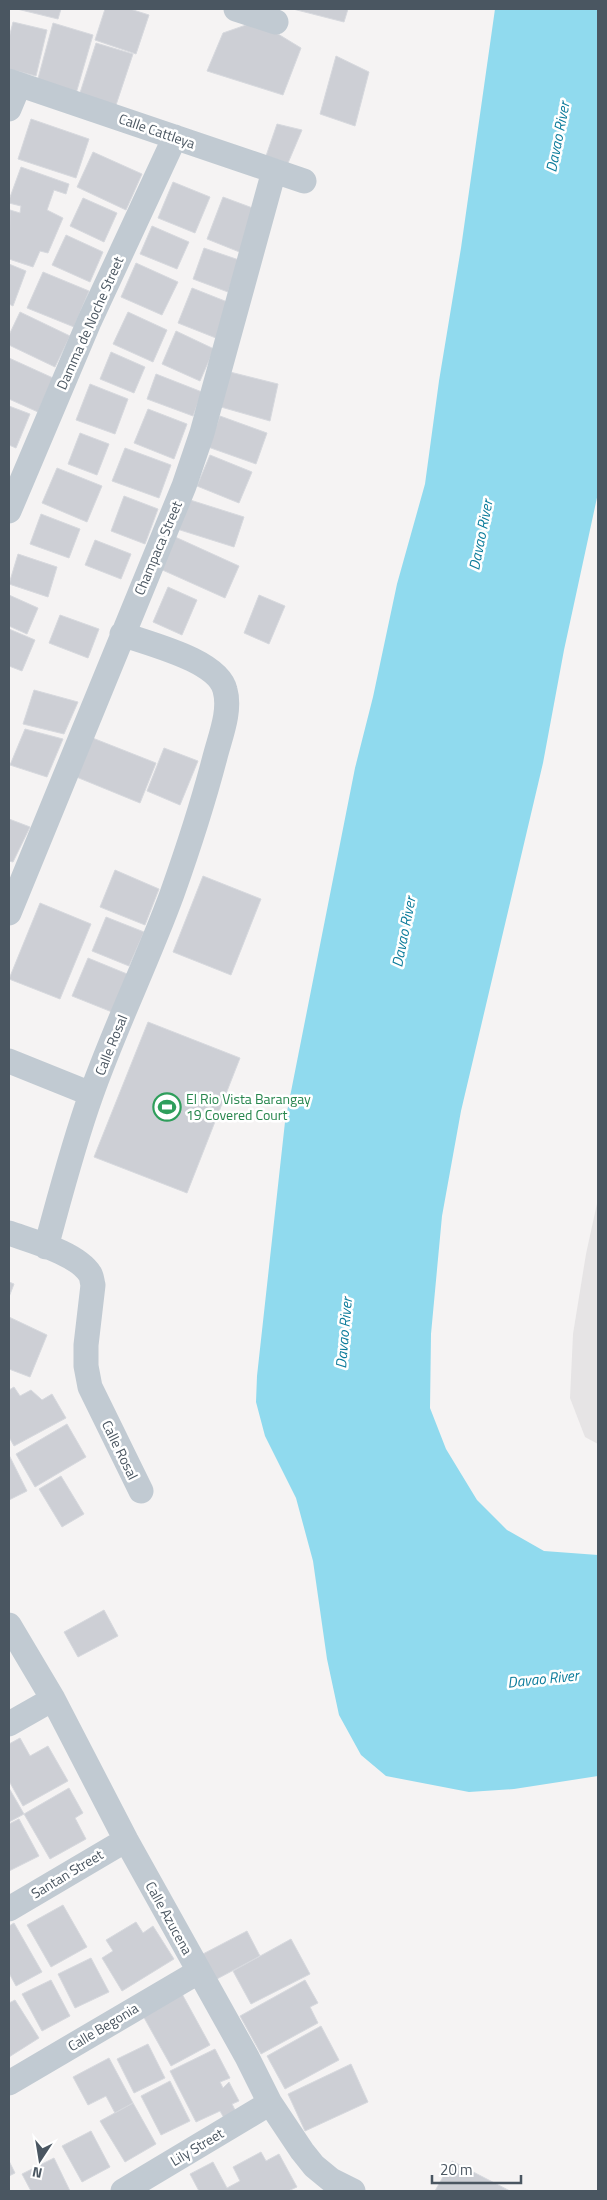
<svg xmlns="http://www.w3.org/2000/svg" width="607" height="2200" font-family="'Titillium Web',sans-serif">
<rect width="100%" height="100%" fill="#f5f3f3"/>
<!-- education -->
<path fill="#e6e4e5" d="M598 1199V1444L585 1437 570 1398 573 1334 586 1254Z"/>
<!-- water -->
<path fill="#90daee" d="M495 9H598V493L564 650 543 763 461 1111 442 1216 431 1334 430 1408 446 1449 477 1500 507 1530 544 1551 598 1555V1776L514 1789 469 1792 386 1776 361 1755 339 1715 327 1659 313 1561 296 1498 265 1436 256 1402 257 1376 285 1122 355 768 373 697 397 584 425 484 439 381 461 248Z"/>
<!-- building -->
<path fill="#cdcfd5" stroke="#d7d9de" d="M17 9H61L58 19Z
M105 9H130L149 15 136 54 95 40Z
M293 9H348L344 22Z
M13 22 47 30 36 76 9 69V38Z
M53 23 93 35 75 97 36 86Z
M249 24 278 34 301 48 283 95 207 71 223 33Z
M96 43 133 54 115 108 79 96Z
M336 56 369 72 355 126 320 114Z
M31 119 89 139 76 178 18 159Z
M277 124 302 130 288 163 266 156Z
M93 152 142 174 126 210 77 187Z
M21 167 69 184 66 194 54 190 47 210 63 218 48 253 40 251 33 267 9 259 10 210 20 213 21 206 9 203V200Z
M173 182 210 197 195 233 158 218Z
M223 197 258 210 242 253 207 239Z
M83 198 117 213 104 242 70 226Z
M152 226 189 242 177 269 140 254Z
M66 235 103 252 90 282 52 265Z
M204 248 239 260 228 292 193 279Z
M136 263 178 282 162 315 121 297Z
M9 264 26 271 13 306 9 304Z
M43 272 89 291 74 327 27 308Z
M192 288 235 305 221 340 178 323Z
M20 312 70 336 55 367 9 345V335Z
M128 312 167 330 153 362 113 344Z
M176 331 214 349 200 381 162 364Z
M111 352 145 367 134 393 100 379Z
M9 358 53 378 38 412 9 399Z
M230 372 278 384 270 421 221 407Z
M156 374 202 392 193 416 147 399Z
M90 384 128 399 115 434 76 420Z
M9 406 30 414 16 448 9 445Z
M148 409 187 424 174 459 134 443Z
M220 416 267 433 256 464 208 447Z
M80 433 109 444 97 475 68 464Z
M125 448 171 465 159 498 112 481Z
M210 455 252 472 239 503 197 486Z
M57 468 102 486 87 522 42 503Z
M124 496 158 509 145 544 111 531Z
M187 499 244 517 234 547 177 529Z
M41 514 80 529 69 558 30 544Z
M173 536 239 566 225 598 158 568Z
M95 540 131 554 121 579 85 565Z
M18 554 57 567 48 597 9 584Z
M168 587 197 600 182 635 153 622Z
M9 595 38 608 27 634 9 626Z
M259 595 285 606 269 644 244 633Z
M60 615 99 629 88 658 49 643Z
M9 629 35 640 22 671 9 666Z
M34 690 78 702 64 734 23 724Z
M25 729 63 739 47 777 10 765Z
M90 737 156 763 140 803 74 776Z
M164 748 198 761 180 805 147 791Z
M9 819 30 827 13 862 9 861Z
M115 870 159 889 145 925 100 907Z
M203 876 261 899 231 975 173 952Z
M40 903 91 924 60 999 9 979Z
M106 917 144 932 129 966 92 951Z
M88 958 132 976 117 1014 72 996Z
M148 1022 240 1058 187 1193 94 1157Z
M9 1282 14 1284 9 1297Z
M9 1317 47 1335 30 1377 9 1369Z
M14 1387 20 1396 31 1390 42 1400 52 1394 66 1418 14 1446 9 1437V1390Z
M67 1424 86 1457 35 1487 16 1454Z
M9 1455 27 1491 9 1500Z
M61 1476 84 1514 62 1527 39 1489Z
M104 1610 118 1636 78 1657 64 1632Z
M20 1738 30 1756 48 1746 68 1781 23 1806 9 1781V1744Z
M9 1788 24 1814 9 1822Z
M69 1788 83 1813 75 1818 86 1839 50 1859 24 1814Z
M19 1819 39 1856 9 1871V1824Z
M63 1905 87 1947 51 1967 27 1925Z
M136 1922 143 1933 153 1926 174 1959 122 1991 102 1958 113 1951 106 1940Z
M14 1923 42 1972 16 1986 9 1973V1926Z
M247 1931 260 1956 215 1980 201 1955Z
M291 1939 310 1974 251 2004 233 1971Z
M91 1958 109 1992 75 2008 58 1974Z
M51 1980 70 2016 42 2031 22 1994Z
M305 1980 318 2003 310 2007 318 2023 261 2054 240 2016Z
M181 1992 210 2045 171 2066 142 2014Z
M15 2000 39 2038 9 2057V2003Z
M321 2026 339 2060 285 2089 267 2056Z
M148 2044 165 2078 134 2093 117 2059Z
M215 2049 230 2078 220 2082 223 2088 229 2082 239 2101 232 2104 236 2112 224 2118 220 2111 196 2122 170 2071Z
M109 2058 133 2103 115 2113 106 2096 88 2105 73 2077Z
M351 2064 368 2102 305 2131 288 2094Z
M170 2081 190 2121 161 2135 141 2096Z
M133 2103 156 2144 125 2162 100 2121Z
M91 2131 110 2167 82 2182 62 2146Z
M261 2152 266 2161 279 2154 297 2187 288 2191H199L190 2174 213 2162 227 2188 240 2181 233 2167Z
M54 2158 70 2191H31L22 2174Z
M9 2161 15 2173 9 2176Z
M452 2161 510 2191H435Z"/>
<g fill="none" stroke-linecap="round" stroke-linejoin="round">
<!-- minor -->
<path stroke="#c1cad2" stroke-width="25" d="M236 9 276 22
M9 81 304 181
M9 109 19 85
M9 511 89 322 175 137
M9 913 184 486 202 433 274 171
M9 1061 91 1094
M9 1233C31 1241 77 1253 90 1274 92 1277 92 1282 93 1285L86 1345V1366L90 1387 141 1491
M46 1247C60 1196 73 1145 91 1095 115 1027 147 962 172 894 188 849 203 803 215 757 220 737 231 711 225 690 218 660 149 644 122 634
M9 1625 53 1699 126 1840 247 2057 270 2103 302 2151 314 2166 331 2180 353 2191
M9 1724 53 1699
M9 1909 126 1840
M9 2083 198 1972
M123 2191 270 2103"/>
</g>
<!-- icons -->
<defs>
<g id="stadium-ring" transform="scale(1.4375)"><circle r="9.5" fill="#fff" stroke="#2e9e5b" stroke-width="1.5"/><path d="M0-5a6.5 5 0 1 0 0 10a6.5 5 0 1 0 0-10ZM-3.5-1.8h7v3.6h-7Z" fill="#2e9e5b"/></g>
</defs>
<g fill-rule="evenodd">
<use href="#stadium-ring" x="167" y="1107"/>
</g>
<g text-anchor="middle" stroke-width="5" stroke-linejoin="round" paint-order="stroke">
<!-- street labels -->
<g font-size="14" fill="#4a5661" stroke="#fff">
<text transform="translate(157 131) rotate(19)" y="5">Calle Cattleya</text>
<text transform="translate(90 323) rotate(-66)" y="5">Damma de Noche Street</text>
<text transform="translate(158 548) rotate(-67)" y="5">Champaca Street</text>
<text transform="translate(111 1045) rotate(-68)" y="5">Calle Rosal</text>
<text transform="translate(120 1450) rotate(64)" y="5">Calle Rosal</text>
<text transform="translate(67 1874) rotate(-31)" y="5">Santan Street</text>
<text transform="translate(169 1918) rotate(61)" y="5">Calle Azucena</text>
<text transform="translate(103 2027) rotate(-31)" y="5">Calle Begonia</text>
<text transform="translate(197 2147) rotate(-31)" y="5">Lily Street</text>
</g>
<!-- leisure labels -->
<g font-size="14" fill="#27864d" stroke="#fff" text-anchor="start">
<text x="186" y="1104">El Rio Vista Barangay<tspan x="186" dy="16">19 Covered Court</tspan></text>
</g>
<!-- water labels -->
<g font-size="15" font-style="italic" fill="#0c7c9b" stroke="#fff">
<text transform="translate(558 137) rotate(-79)" y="5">Davao River</text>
<text transform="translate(481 535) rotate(-79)" y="5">Davao River</text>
<text transform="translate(404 932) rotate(-79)" y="5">Davao River</text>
<text transform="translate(344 1333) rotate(-85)" y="5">Davao River</text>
<text transform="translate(543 1679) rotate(-6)" y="5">Davao River</text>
</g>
</g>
<!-- border -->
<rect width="607" height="2200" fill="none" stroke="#4a5661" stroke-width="20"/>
<!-- north arrow -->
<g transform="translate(40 2160) rotate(192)" stroke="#ffffff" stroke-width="4" paint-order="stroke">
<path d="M0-4L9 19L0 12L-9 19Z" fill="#4a5661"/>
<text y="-8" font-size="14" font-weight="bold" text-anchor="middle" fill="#4a5661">N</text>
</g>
<!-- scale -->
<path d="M432 2175v8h89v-8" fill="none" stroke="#4a5661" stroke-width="2.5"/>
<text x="440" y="2175" font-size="15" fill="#4a5661" stroke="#ffffff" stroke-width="4" paint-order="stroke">20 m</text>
</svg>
